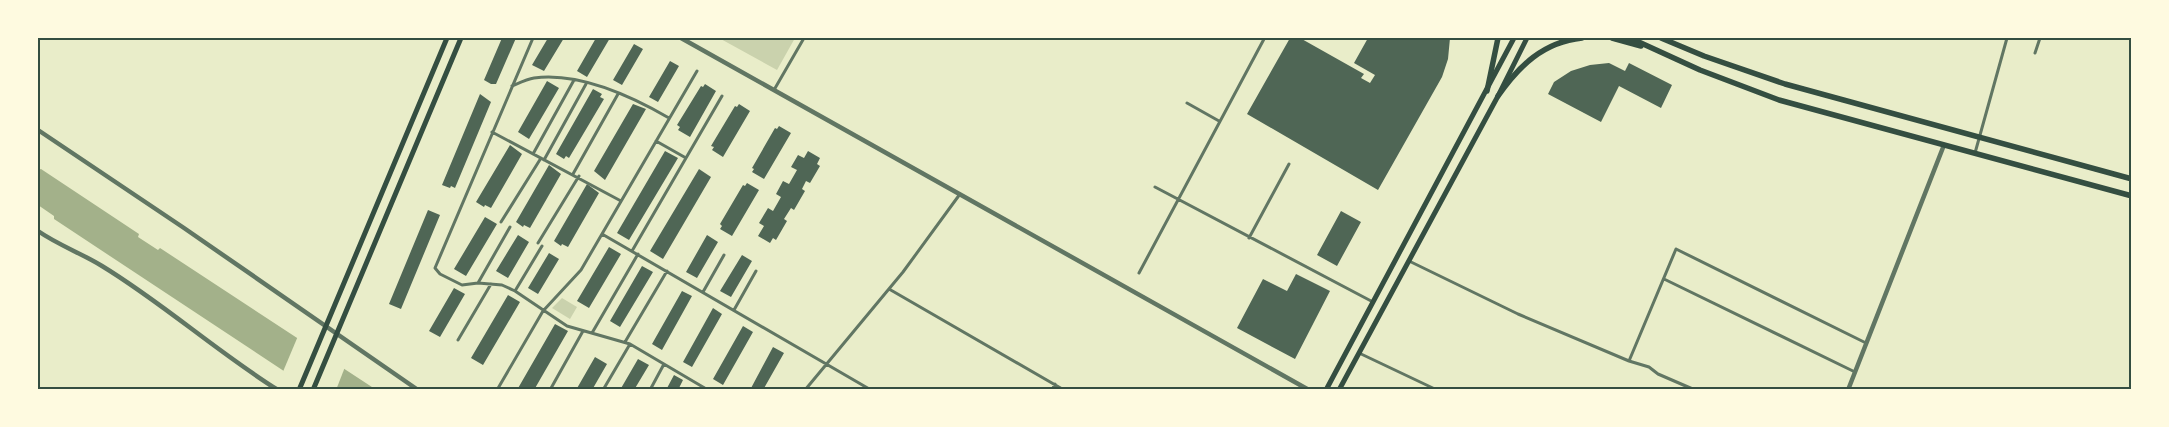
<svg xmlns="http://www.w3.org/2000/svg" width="2169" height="427" font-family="'PT Serif',serif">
<rect width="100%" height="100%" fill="#e9edc9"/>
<!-- green -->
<path fill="#cad2ad" d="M719 38H795L777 70Z
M562 298 577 307 570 319 552 308Z"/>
<!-- water -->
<path fill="#a3b18a" d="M41 169 139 234 138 237 158 250 160 248 375 389H311L54 219V216L38 205V170Z"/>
<!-- pier -->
<path fill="#e9edc9" d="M298 336 345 367 336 390H306L282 374Z"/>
<!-- building -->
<path fill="#4f6655" d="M502 38H516L496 84H491L484 80Z
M548 38H564L544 71 532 65Z
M596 38H610L587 77 577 71Z
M1290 38H1300L1364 74 1361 78 1370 83 1375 75 1354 63 1368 38H1450L1448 59 1442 77 1378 190 1247 114Z
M634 44 643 49 622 85 613 80Z
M670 61 679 66 658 102 649 97Z
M1609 63 1625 71 1629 63 1672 85 1661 108 1619 86 1601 122 1548 94 1554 82 1571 71 1590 65Z
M547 81 559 88 529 139 518 132Z
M705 84 716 91 690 137 678 130 680 127 677 125 701 86 703 87Z
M593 89 602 94 600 97 604 99 569 158 566 156 564 159 556 154Z
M480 94 491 102 455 188 451 186 450 188 442 185Z
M633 104 646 109 605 180 594 171Z
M739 104 750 111 723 157 712 150 714 147 711 146 735 106 737 107Z
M779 126 791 133 764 179 752 172 754 169 752 168 775 128 777 129Z
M510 145 522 154 491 208 485 205 484 207 476 202Z
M665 151 678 158 629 240 617 233Z
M808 151 820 158 817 164 820 166 810 183 806 181 802 189 805 191 794 210 791 208 784 219 787 221 776 240 773 238 770 243 758 236 764 226 759 223 768 208 773 211 781 197 776 194 783 181 789 184 797 170 791 167 798 155 804 158Z
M549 165 561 174 530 228 524 225 523 227 516 222Z
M699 169 711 177 663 259 650 251Z
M747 183 759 190 732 236 720 229 722 226 720 224 743 185 745 186Z
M587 184 599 193 568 247 562 244 561 246 554 241Z
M428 210 440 215 401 309 389 304Z
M1341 211 1361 222 1337 266 1317 255Z
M485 217 497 224 466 276 454 269Z
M518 235 529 242 508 278 496 271Z
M707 235 718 242 697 278 686 272Z
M609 247 621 254 589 308 577 301Z
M549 253 559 259 538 294 528 288Z
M742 255 752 261 731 297 720 291Z
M642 266 653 272 620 327 610 321Z
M1296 274 1330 291 1295 359 1237 328 1263 279 1287 291Z
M454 288 465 294 440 337 429 331Z
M682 291 692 296 662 350 652 344Z
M508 295 520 302 483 365 471 358Z
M713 308 722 314 692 367 683 362Z
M555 324 568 331 534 390H517Z
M743 326 753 332 723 385 713 379Z
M773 347 784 353 763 390H750Z
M595 357 607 364 592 390H576Z
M638 359 649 365 634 390H620Z
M674 375 683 380 678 390H666Z"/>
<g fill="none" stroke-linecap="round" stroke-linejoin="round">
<!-- minor -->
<path stroke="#617663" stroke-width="3" d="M533 38 435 268 440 274 462 285 478 283 502 285 515 291 567 326 630 344 708 390
M2035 53 2040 38
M512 86C519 83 527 79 534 78 579 72 631 96 669 118
M774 90 804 38
M1187 103 1219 121
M492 132 621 201
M656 141 686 158
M1975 153 2007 38
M533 154 574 80
M544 160 586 84
M573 174 618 94
M1155 187 1373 302
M501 222 541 158
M602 234 871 390
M1249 238 1289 164
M538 243 579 176
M632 251 722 96
M1409 261 1518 314 1629 361 1676 249 1866 343
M1139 273 1264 39
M1664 279 1855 372
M478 283 510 227
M889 289 1064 390
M515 291 542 246
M703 292 724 255
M734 310 756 271
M592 333 638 254
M458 340 491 284
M625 342 667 271
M1359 353 1437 390
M1629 361 1649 367 1658 374 1695 390
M497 390 543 311 581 270 697 71
M550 390 583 331
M603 390 630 344
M650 390 664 364
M805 390 903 272 960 194
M1052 390 1055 384"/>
<!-- tertiary -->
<path stroke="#617663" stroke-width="4.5" d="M681 38 1309 390
M38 130 184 228 418 390
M38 231C58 245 81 253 102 266 163 303 217 352 278 390
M1848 390 1944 145"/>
<!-- secondary -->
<path stroke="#344e41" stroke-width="5" d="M299 390 447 38
M313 390 461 38
M1326 390 1514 38
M1339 390 1498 96 1527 38"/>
<!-- primary -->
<path stroke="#344e41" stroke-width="5.5" d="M1612 38 1641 46
M1630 38 1700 70 1779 100 2132 196
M1661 38 1704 56 1785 84 2132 179
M1487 91 1498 38
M1498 96C1519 66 1543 42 1582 38"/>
</g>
<!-- border -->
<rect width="2169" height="427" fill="none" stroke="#fefae0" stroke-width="78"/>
<rect x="39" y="39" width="2091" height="349" fill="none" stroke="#344e41" stroke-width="2"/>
</svg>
